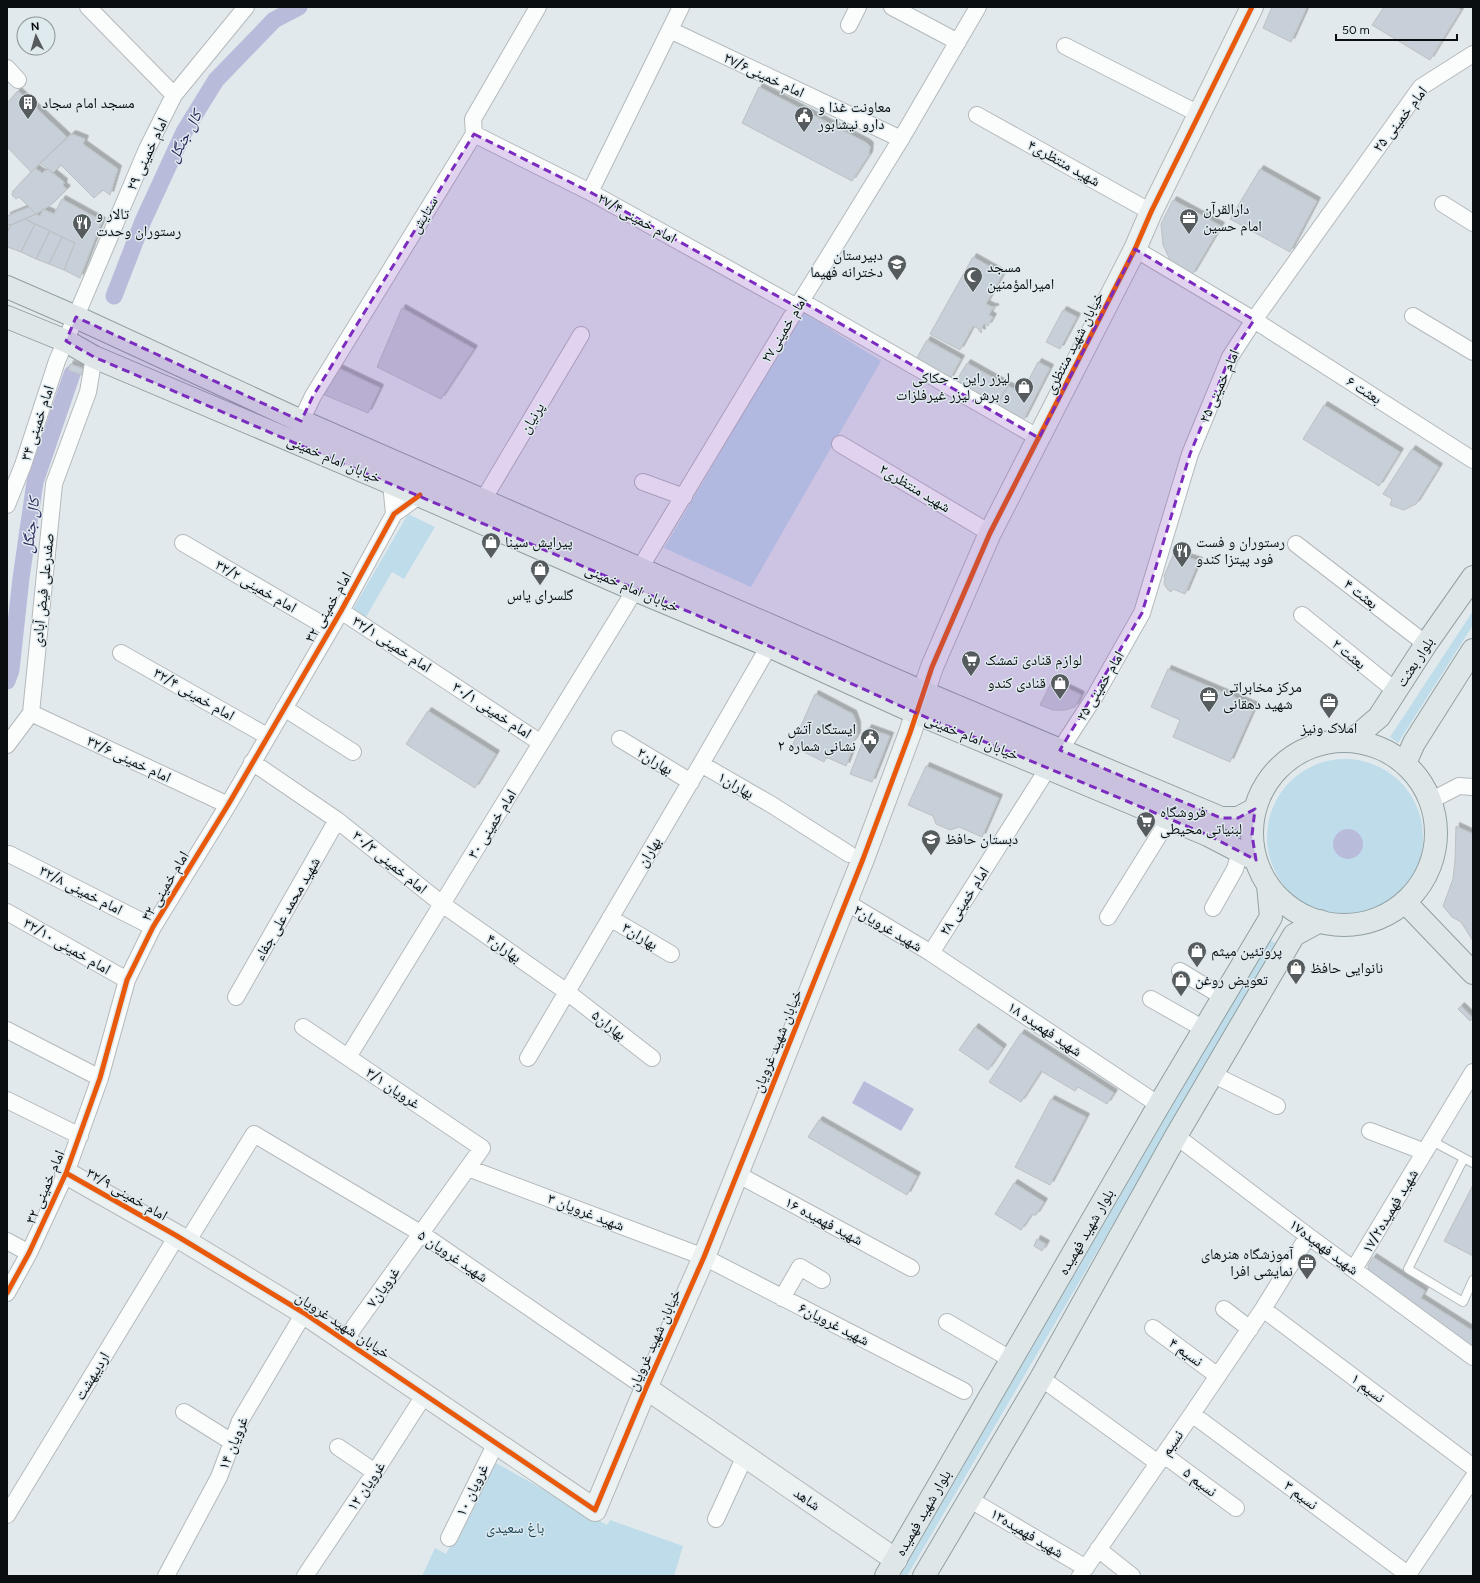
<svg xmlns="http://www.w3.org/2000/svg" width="1480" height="1583" font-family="Figtree,'Noto Naskh Arabic',sans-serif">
<defs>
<filter id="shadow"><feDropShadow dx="3.5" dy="-3.5" stdDeviation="0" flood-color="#0004"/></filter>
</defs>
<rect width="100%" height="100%" fill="#e2e9ec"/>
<!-- green -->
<path fill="#bedcea" d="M803 312 881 361 751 587 664 548Z
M408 514 435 527 404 579 392 572 366 617 353 609Z
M1473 611V625L1398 743 1390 737Z
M1267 837a78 78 0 1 1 156 0a78 78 0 1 1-156 0Z
M1269 939 1277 944 907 1576H900Z
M496 1463 607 1525 610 1520 683 1546 674 1576H422L435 1548 446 1554Z"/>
<!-- water -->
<path fill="#b9bbdb" d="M1333 844a15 15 0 1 1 30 0a15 15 0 1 1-30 0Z
M864 1081 914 1109 901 1131 852 1103Z"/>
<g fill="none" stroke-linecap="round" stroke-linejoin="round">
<!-- canal -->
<path stroke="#b9bbdb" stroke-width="17" d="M114 296 143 221 184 132 216 80 274 20 299 7
M7 681 11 670 21 578 35 482 72 374"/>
</g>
<!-- building -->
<path fill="#c7d0d8" stroke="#bdc0c3" filter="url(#shadow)" d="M1272 7H1307L1291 42 1263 28Z
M1384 7H1455L1461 10 1430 60 1372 25Z
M759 87 867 143 870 146 869 155 852 181 742 123Z
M18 91 67 137 31 172 7 147V103Z
M72 134 85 139 83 144 118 169 110 195 103 190 94 198 61 165 53 173 40 163Z
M35 168 42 173 48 169 64 182 63 186 67 189 52 204 36 214 19 197 16 199 12 195 13 191Z
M1260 169 1317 201 1290 252 1230 219Z
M62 199 102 221 80 278 64 270 75 243 25 219 36 214 40 216 43 209 54 214Z
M1173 200 1221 226 1192 275 1172 264 1163 245 1161 224Z
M29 207 36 214 11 225 7 224V216Z
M25 219 35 224 21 252 7 247V233L11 225Z
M7 224 11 225 7 233Z
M35 224 50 231 36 259 21 252Z
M50 231 62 237 49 264 36 259Z
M62 237 75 243 64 270 49 264Z
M973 257 1003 274 986 304 992 307H995V309H992L989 315 993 317 988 326 984 324 981 329 982 332 981 333 979 331V329L973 326 960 350 930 334Z
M402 308 474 349 441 399 377 367Z
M1063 310 1077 317 1060 349 1046 342Z
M927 340 961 359 950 379 915 361Z
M1038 362 1050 368 1023 421 996 406 1008 386 1022 393Z
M967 363 1008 386 996 406 955 383Z
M70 364 84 369 81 375 68 370Z
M336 367 380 388 368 413 320 393Z
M1324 405 1400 452 1379 486 1303 439Z
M1412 449 1439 467 1416 504 1404 510 1390 505 1392 499 1383 494Z
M1174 553 1199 561 1185 594 1173 589 1171 592 1168 590 1164 584 1165 579 1164 576Z
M1168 669 1255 706 1230 762 1173 737 1180 720 1151 707Z
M1052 681 1081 695 1075 707 1065 710H1053L1040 705Z
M815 694 853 714 857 725V735L853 742 848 747 842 749 851 753 846 766 826 757 824 762 792 746Z
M428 711 496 754 475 788 406 744Z
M868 728 890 736 872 782 850 774Z
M926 766 999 798 982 837 959 827 950 830 936 824 933 816 908 805Z
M1456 826 1473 834V941L1461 922 1452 917 1443 906 1453 879 1455 860Z
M1461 1006 1473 1018 1470 1021 1458 1009Z
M975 1027 1003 1048 988 1070 959 1050Z
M1021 1033 1114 1093 1107 1104 1078 1087 1075 1091 1041 1071 1021 1102 989 1082Z
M1051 1099 1086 1117 1050 1185 1015 1167Z
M819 1120 917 1176 907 1195 808 1137Z
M1014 1183 1044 1202 1036 1215H1031L1021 1230 995 1214Z
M1473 1185V1256L1444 1241Z
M1037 1239 1046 1244 1042 1251 1034 1246Z
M1373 1257 1425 1291 1421 1298 1473 1331V1347L1369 1274 1368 1265Z"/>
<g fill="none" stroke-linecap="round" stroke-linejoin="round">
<!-- lane casing -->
<g stroke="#b4b9bb" stroke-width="10">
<path id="lane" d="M1432 1141 1473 1163
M1464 1158 1408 1269 1463 1302 1473 1280"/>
</g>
<!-- street casing -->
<g stroke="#b4b9bb" stroke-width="18">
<path id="street" d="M88 7 174 95
M892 7 958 42
M849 25 858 7
M670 30 901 139
M1065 46 1199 114
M7 68 18 80
M977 115 1151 212
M474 134 590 192 797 307
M590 192 681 7
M1443 204 1473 223
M1135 249 1254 320 1473 460
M801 301 1039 438
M1413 316 1473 352
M301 421 313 396 474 134 473 119 538 7
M840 444 990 533
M643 482 684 497
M391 483 394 514
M483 500 581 335
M7 505 23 465 57 361 147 149 174 95 246 7
M183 543 330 629
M1296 544 1426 644
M640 568 801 301 901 139 978 7
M341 611 541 743
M1302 615 1396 691
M121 653 267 736
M284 708 353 752
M31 713 228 805
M620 739 691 782
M7 745 31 713 54 484 88 392 94 357
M1060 750 1095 696 1142 613 1190 454 1230 357 1254 320 1421 87 1473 54
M252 762 337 820 442 904 567 992 652 1058
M701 764 772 805 849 854
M1430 801 1459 786 1473 787
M9 854 153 927
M846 902 931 953 1159 1105
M1213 908 1235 869 1240 852
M7 912 127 980
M1108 917 1169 819
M610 918 671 954
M931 953 1048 768
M1180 971 1223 997
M236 997 337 820
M1151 999 1204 1029
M303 1027 482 1148 344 1341
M7 1030 100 1078
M348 1057 635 590
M528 1058 701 764 769 646
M1212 1074 1277 1106
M7 1100 80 1136
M1370 1131 1425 1152
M1176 1136 1308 1236 1473 1357
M468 1168 704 1257 964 1391
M737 1174 911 1268
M7 1241 29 1253
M187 1242 254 1134 422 1234 646 1388
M1354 1269 1473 1072
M7 1293 29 1253 66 1173 100 1078 127 980 153 927 228 805 341 611 394 514 420 495
M782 1298 800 1267 822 1280
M1224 1309 1250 1329
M1263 1309 1473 1467
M947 1322 1012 1360
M1153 1328 1218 1376
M1041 1378 1158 1463
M184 1412 232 1442
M1192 1414 1410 1576
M338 1447 375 1472
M1164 1455 1236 1508
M969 1499 1086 1568
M7 1515 177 1236
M716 1519 745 1456
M449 1538 496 1443
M1098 1549 1132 1576
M166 1576 219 1477 240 1421 304 1313
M305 1576 375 1472 425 1394
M1080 1576 1192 1414 1263 1309 1308 1236
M1407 1576 1473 1478"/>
</g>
<!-- secondary casing -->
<g stroke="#b4b9bb" stroke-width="24">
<path id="secondary" d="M66 1173 177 1236 304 1313 595 1510 646 1388 704 1257 863 859 910 733 932 667 990 533 1135 249 1151 212 1252 7
M646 1388 896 1560"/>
</g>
<!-- primary casing -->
<g stroke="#91a0a2" stroke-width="24">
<path id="primary" d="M7 287 76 317 301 421 923 692 1221 818H1238L1255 809
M7 317 66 341 94 357 391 483 635 590 769 646 916 713 1208 835 1256 860
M1351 741 1379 717 1426 644 1473 577
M1252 833a92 92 0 1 1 184 0a92 92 0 1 1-184 0Z
M1405 763 1414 743 1473 650
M1405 902 1473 973
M886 1576 1159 1105 1271 917 1268 885
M924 1576 1041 1378 1176 1136 1294 935 1320 921"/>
</g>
<!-- lane -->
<use href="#lane" stroke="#fbfcfc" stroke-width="8"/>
<!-- street -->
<use href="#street" stroke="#fbfcfc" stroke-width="16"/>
<!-- secondary -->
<use href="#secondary" stroke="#ecf1f2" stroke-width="22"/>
<!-- primary -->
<use href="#primary" stroke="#dee6e7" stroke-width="22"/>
<!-- cycleway casing -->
<g stroke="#dfeaef" stroke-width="8">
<path id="cycleway" d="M66 1173 177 1236 304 1313 595 1510 646 1388 704 1257 863 859 910 733 932 667 990 533 1135 249 1151 212 1252 7
M7 1293 29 1253 66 1173 100 1078 127 980 153 927 228 805 341 611 394 514 420 495"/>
</g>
<!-- cycleway -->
<use href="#cycleway" stroke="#e8590c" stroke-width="5"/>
</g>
<!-- marked area -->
<path fill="#7b2cbf" fill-opacity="0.2" stroke="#7b2cbf" stroke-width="3" stroke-dasharray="8 5" stroke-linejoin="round" d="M474 134 590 192 797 307 801 301 1039 438 1135 249 1254 320 1230 357 1190 454 1142 613 1060 750 1221 818H1238L1255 809 1252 835 1256 860 1208 835 916 713 769 646 94 357 66 341 76 317 301 421 313 396Z"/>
<!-- icons -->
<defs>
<g id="building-pin" transform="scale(1)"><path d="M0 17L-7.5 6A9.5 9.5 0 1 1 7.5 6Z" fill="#565b5d" stroke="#dfeaef"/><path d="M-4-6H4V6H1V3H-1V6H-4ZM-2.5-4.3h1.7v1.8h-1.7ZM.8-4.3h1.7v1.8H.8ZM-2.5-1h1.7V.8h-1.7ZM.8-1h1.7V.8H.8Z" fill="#fff"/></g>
<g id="civic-pin" transform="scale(1)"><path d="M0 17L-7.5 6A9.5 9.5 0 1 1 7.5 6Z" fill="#565b5d" stroke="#dfeaef"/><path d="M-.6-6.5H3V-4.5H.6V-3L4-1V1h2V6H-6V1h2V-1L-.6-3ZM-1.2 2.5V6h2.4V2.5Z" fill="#fff"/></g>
<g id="office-pin" transform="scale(1)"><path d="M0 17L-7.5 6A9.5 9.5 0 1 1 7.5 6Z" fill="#565b5d" stroke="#dfeaef"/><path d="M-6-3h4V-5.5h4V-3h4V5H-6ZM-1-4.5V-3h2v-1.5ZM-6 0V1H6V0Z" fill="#fff"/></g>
<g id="restaurant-pin" transform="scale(1)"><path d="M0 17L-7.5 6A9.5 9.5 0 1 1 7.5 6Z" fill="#565b5d" stroke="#dfeaef"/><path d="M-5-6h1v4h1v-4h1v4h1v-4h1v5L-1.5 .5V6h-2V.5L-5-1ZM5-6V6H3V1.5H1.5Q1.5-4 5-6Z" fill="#fff"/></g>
<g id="school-pin" transform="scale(1)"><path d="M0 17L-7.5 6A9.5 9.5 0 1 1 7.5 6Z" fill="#565b5d" stroke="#dfeaef"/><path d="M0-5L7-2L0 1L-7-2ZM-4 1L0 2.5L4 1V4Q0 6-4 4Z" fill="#fff"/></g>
<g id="mosque-pin" transform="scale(1)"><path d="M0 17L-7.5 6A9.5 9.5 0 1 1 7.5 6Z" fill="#565b5d" stroke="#dfeaef"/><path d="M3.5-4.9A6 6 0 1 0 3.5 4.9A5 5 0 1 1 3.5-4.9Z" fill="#fff"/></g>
<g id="shop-pin" transform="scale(1)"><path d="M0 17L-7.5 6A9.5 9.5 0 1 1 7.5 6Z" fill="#565b5d" stroke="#dfeaef"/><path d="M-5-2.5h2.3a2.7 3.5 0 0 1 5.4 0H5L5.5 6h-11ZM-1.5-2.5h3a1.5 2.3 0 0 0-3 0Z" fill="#fff"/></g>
<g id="supermarket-pin" transform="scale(1)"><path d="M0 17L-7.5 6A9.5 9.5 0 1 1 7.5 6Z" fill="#565b5d" stroke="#dfeaef"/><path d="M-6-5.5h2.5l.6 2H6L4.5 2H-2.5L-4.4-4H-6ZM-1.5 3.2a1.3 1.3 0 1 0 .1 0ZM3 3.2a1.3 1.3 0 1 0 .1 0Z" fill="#fff"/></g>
</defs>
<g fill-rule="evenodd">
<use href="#building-pin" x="28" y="103"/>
<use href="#civic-pin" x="804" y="116"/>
<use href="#office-pin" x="1189" y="218"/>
<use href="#restaurant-pin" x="82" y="223"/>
<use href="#school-pin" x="897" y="264"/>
<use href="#mosque-pin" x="973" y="276"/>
<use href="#shop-pin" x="1024" y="387"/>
<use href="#shop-pin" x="491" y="542"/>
<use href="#restaurant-pin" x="1182" y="551"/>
<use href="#shop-pin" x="540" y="569"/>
<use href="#supermarket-pin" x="971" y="660"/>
<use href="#shop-pin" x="1060" y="683"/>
<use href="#office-pin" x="1209" y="696"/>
<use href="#office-pin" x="1329" y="702"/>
<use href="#civic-pin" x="870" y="738"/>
<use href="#supermarket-pin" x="1146" y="821"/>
<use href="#school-pin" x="931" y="839"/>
<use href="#shop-pin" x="1197" y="951"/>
<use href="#shop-pin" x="1296" y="968"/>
<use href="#shop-pin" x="1181" y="980"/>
<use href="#office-pin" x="1307" y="1263"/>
</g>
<g text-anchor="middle" stroke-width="3" stroke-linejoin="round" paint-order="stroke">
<!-- street labels -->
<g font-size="15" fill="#0b0e10" stroke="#dfeaef">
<text transform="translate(764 75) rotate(25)" y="5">امام خمینی۲۷/۶</text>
<text transform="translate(1400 119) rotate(-52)" y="5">امام خمینی ۲۵</text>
<text transform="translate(147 154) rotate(-65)" y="5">امام خمینی ۲۹</text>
<text transform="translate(1064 163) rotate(29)" y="5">شهید منتظری۴</text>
<text transform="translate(424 215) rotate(-59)" y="5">ستایش</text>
<text transform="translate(637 218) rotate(29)" y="5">امام خمینی۲۷/۴</text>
<text transform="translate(784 329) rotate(-59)" y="5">امام خمینی۲۷</text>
<text transform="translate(1074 343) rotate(-63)" y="5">خیابان شهید منتظری</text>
<text transform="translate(1219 386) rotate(-66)" y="5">امام خمینی ۲۵</text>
<text transform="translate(1364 390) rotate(33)" y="5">بعثت ۶</text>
<text transform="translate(532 418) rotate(-59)" y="5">پرنیان</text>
<text transform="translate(37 423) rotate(-72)" y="5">امام خمینی ۳۴</text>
<text transform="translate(334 459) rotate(23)" y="5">خیابان امام خمینی</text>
<text transform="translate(915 488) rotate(31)" y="5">شهید منتظری۲</text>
<text transform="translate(256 586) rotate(30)" y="5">امام خمینی ۳۲/۲</text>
<text transform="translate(632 588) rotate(23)" y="5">خیابان امام خمینی</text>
<text transform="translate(43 590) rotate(-84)" y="5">صفدرعلی فیض آبادی</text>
<text transform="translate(1361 594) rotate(38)" y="5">بعثت ۴</text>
<text transform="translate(328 607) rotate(-60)" y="5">امام خمینی ۳۲</text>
<text transform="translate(392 644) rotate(33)" y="5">امام خمینی ۳۲/۱</text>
<text transform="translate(1349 654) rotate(39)" y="5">بعثت ۲</text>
<text transform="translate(1415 662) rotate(-57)" y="5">بلوار بعثت</text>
<text transform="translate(1100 686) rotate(-59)" y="5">امام خمینی ۲۵</text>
<text transform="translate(194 694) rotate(30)" y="5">امام خمینی ۳۲/۴</text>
<text transform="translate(492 710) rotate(33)" y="5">امام خمینی ۳۰/۱</text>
<text transform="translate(972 737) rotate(22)" y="5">خیابان امام خمینی</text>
<text transform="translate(129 759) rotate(25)" y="5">امام خمینی ۳۲/۶</text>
<text transform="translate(655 761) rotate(31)" y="5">بهاران۲</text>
<text transform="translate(736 785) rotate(30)" y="5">بهاران۱</text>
<text transform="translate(492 824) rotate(-58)" y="5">امام خمینی ۳۰</text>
<text transform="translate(649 852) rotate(-59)" y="5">بهاران</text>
<text transform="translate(390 862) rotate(39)" y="5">امام خمینی ۳۰/۳</text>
<text transform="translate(165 886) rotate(-59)" y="5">امام خمینی ۳۲</text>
<text transform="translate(81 890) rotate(27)" y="5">امام خمینی ۳۲/۸</text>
<text transform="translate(964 901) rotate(-57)" y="5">امام خمینی ۲۸</text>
<text transform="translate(287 909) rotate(-60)" y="5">شهید محمد علی جفاء</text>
<text transform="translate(888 928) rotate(31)" y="5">شهید غرویان۲</text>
<text transform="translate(640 936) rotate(31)" y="5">بهاران۳</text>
<text transform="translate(67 946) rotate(30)" y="5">امام خمینی ۳۲/۱۰</text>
<text transform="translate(504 948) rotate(35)" y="5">بهاران۴</text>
<text transform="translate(609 1025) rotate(38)" y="5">بهاران۵</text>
<text transform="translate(1045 1029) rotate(34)" y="5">شهید فهمیده ۱۸</text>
<text transform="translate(777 1041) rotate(-68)" y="5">خیابان شهید غرویان</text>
<text transform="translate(393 1088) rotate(34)" y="5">غرویان ۳/۱</text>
<text transform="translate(45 1187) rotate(-67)" y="5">امام خمینی ۳۲</text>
<text transform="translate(127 1194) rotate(30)" y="5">امام خمینی ۳۲/۹</text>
<text transform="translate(1390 1211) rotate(-59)" y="5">شهید فهمیده۱۷/۲</text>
<text transform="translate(586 1212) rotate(21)" y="5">شهید غرویان ۳</text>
<text transform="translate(824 1221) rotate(28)" y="5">شهید فهمیده ۱۶</text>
<text transform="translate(1086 1232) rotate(-60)" y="5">بلوار شهید فهمیده</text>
<text transform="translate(1324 1247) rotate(37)" y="5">شهید فهمیده۱۷</text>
<text transform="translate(453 1256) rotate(34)" y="5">شهید غرویان ۵</text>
<text transform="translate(383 1287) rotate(-54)" y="5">غرویان۷</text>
<text transform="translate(834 1324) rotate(27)" y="5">شهید غرویان۶</text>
<text transform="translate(343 1325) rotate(33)" y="5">خیابان شهید غرویان</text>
<text transform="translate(654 1340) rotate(-66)" y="5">خیابان شهید غرویان</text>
<text transform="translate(1186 1352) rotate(36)" y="5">نسیم ۴</text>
<text transform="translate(92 1376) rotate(-59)" y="5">اردیبهشت</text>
<text transform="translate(1368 1388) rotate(37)" y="5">نسیم ۱</text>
<text transform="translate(233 1443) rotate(-68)" y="5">غرویان ۱۴</text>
<text transform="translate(1172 1443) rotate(-55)" y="5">نسیم</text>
<text transform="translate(1200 1482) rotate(37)" y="5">نسیم ۵</text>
<text transform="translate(366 1486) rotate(-56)" y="5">غرویان ۱۲</text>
<text transform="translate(472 1490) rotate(-64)" y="5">غرویان ۱۰</text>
<text transform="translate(1301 1495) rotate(37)" y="5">نسیم ۳</text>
<text transform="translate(807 1499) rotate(35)" y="5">شاهد</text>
<text transform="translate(923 1513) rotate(-60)" y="5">بلوار شهید فهمیده</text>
<text transform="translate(1027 1533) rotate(31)" y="5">شهید فهمیده۱۳</text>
</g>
<!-- poi labels -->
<g font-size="15" fill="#0b0e10" stroke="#dfeaef" text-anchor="start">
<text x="42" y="108">مسجد امام سجاد</text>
<text x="818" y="112">معاونت غذا و<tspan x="818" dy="17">دارو نیشابور</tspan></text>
<text x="1203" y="214">دارالقرآن<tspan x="1203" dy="17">امام حسین</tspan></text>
<text x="96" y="219">تالار و<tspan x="96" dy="17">رستوران وحدت</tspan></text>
<text x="883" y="260" text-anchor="end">دبیرستان<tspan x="883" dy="17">دخترانه فهیما</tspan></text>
<text x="987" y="272">مسجد<tspan x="987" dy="17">امیرالمؤمنین</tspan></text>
<text x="1010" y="383" text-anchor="end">لیزر راین - حکاکی<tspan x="1010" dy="17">و برش لیزر غیرفلزات</tspan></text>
<text x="505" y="547">پیرایش سینا</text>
<text x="1196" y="547">رستوران و فست<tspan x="1196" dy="17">فود پیتزا کندو</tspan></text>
<text x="540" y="600" text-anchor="middle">گلسرای یاس</text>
<text x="985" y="665">لوازم قنادی تمشک</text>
<text x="1046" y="688" text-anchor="end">قنادی کندو</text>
<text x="1223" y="692">مرکز مخابراتی<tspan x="1223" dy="17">شهید دهقانی</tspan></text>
<text x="1329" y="733" text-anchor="middle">املاک ونیز</text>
<text x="856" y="734" text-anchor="end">ایستگاه آتش<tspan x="856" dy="17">نشانی شماره ۲</tspan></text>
<text x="1160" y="817">فروشگاه<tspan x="1160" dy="17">لبنیاتی محیطی</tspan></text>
<text x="945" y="844">دبستان حافظ</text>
<text x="1211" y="956">پروتئین میثم</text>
<text x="1310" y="973">نانوایی حافظ</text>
<text x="1195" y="985">تعویض روغن</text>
<text x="1293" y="1259" text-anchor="end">آموزشگاه هنرهای<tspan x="1293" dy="17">نمایشی افرا</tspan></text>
</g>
<!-- park labels -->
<g font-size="15" fill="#1b4759" stroke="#dfeaef">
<text x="515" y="1533">باغ سعیدی</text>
</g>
<!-- water labels -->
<g font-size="16" font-style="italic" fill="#2c255b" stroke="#dfeaef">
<text transform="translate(184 136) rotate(-62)" y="6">کال جنگل</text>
<text transform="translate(30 525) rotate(-83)" y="6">کال جنگل</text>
</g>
</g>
<!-- border -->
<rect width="1480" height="1583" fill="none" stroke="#0b0e10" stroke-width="16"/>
<!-- north arrow -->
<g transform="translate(36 36) rotate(355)"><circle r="19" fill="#dfeaef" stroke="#8a9296"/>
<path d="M0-3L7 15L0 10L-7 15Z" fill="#565b5d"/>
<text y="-6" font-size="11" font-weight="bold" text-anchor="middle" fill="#0b0e10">N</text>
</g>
<!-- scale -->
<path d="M1336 34v6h121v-6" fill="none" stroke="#0b0e10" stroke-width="2"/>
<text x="1342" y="34" font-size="12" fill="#0b0e10" stroke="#dfeaef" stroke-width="3" paint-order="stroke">50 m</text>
</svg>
